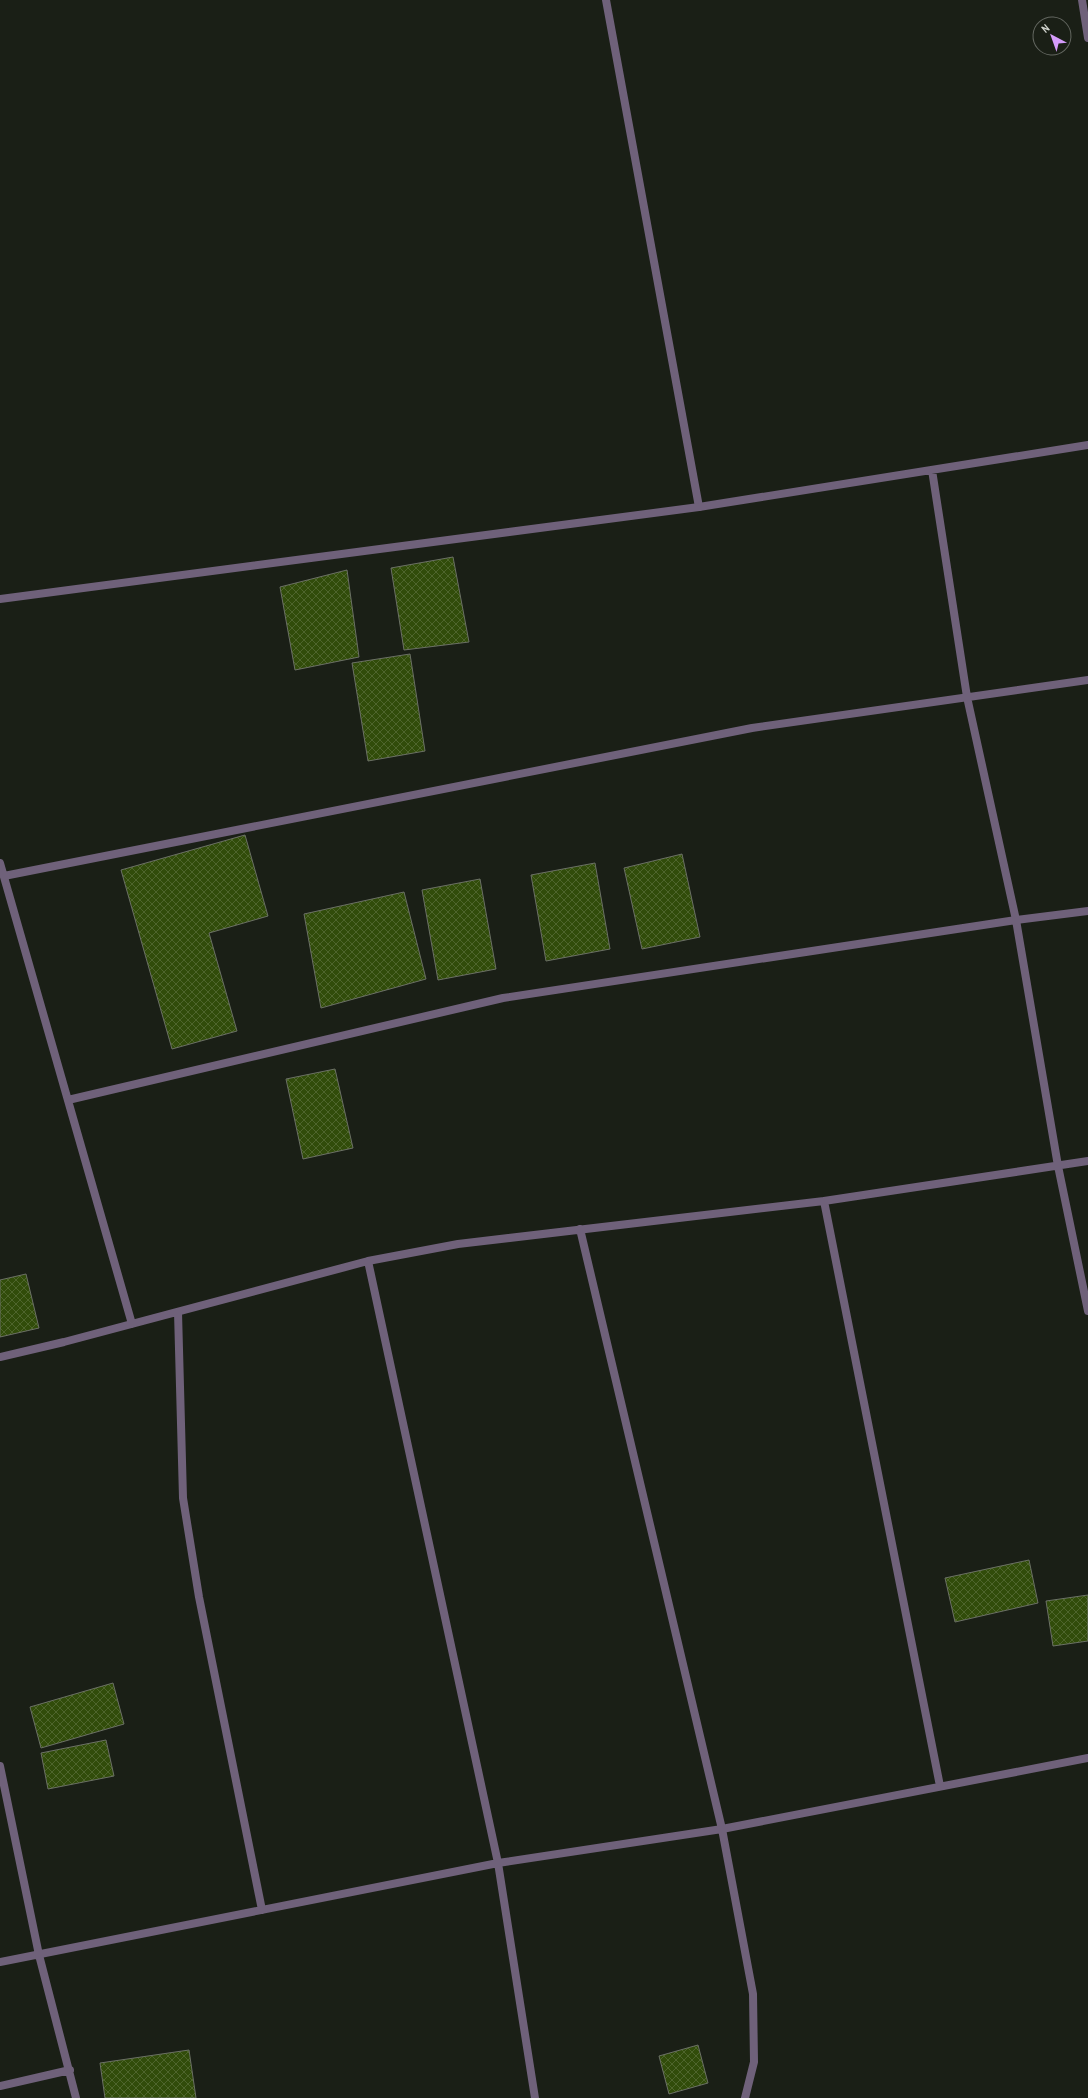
<svg xmlns="http://www.w3.org/2000/svg" width="1088" height="2098" font-family="'Archivo Narrow',sans-serif">
<defs>
<pattern id="building-cross-hatch" width="8" height="8" patternUnits="userSpaceOnUse"><rect width="8" height="8" fill="#314c0a"/><path d="M0 0l8 8M0 8l8-8" fill="none" stroke="#4e652c"/></pattern>
</defs>
<rect width="100%" height="100%" fill="#1a1f16"/>
<!-- building -->
<path fill="url(#building-cross-hatch)" stroke="#6b7065" d="M453 557 469 642 404 650 391 568Z
M347 570 359 657 295 670 280 587Z
M410 654 425 751 368 761 352 663Z
M245 835 268 916 209 933 237 1031 172 1049 121 870Z
M682 854 700 937 642 949 624 868Z
M595 863 610 949 546 961 531 875Z
M480 879 496 969 438 980 422 890Z
M404 892 426 979 321 1008 304 914Z
M335 1069 353 1148 303 1159 286 1079Z
M26 1274 39 1328 0 1337V1280Z
M1029 1560 1038 1603 955 1622 945 1578Z
M1088 1595V1641L1053 1646 1046 1601Z
M113 1683 124 1724 41 1748 30 1707Z
M106 1740 114 1776 48 1789 41 1753Z
M698 2045 708 2083 669 2094 659 2056Z
M189 2050 196 2098H105L100 2063Z"/>
<g fill="none" stroke-linecap="round" stroke-linejoin="round">
<!-- lane -->
<path stroke="#6f617a" stroke-width="8" d="M606 0 699 507
M1082 0 1088 38"/>
<!-- street -->
<path stroke="#6f617a" stroke-width="8" d="M932 470 967 697 1016 920 1058 1166 1088 1311
M0 599 699 507 1088 445
M0 863 132 1324
M4 876 752 728 1088 680
M68 1100 503 998 1016 920 1088 911
M824 1201 940 1786
M580 1229 722 1829 753 1994 754 2062 745 2098
M368 1261 458 1244 824 1201 1088 1161
M178 1312 183 1498 199 1597 262 1910
M0 1357 64 1342 368 1261 498 1863 535 2098
M0 1766 39 1955 76 2098
M0 1962 498 1863 722 1829 1088 1758
M0 2086 70 2070"/>
</g>
<!-- north arrow -->
<g transform="translate(1052 36) rotate(319)"><circle r="19" fill="#1a1f16" stroke="#636760"/>
<path d="M0-3L7 15L0 10L-7 15Z" fill="#d59cfb"/>
<text y="-6" font-size="11" font-weight="bold" text-anchor="middle" fill="#d1d4ce">N</text>
</g>
</svg>
